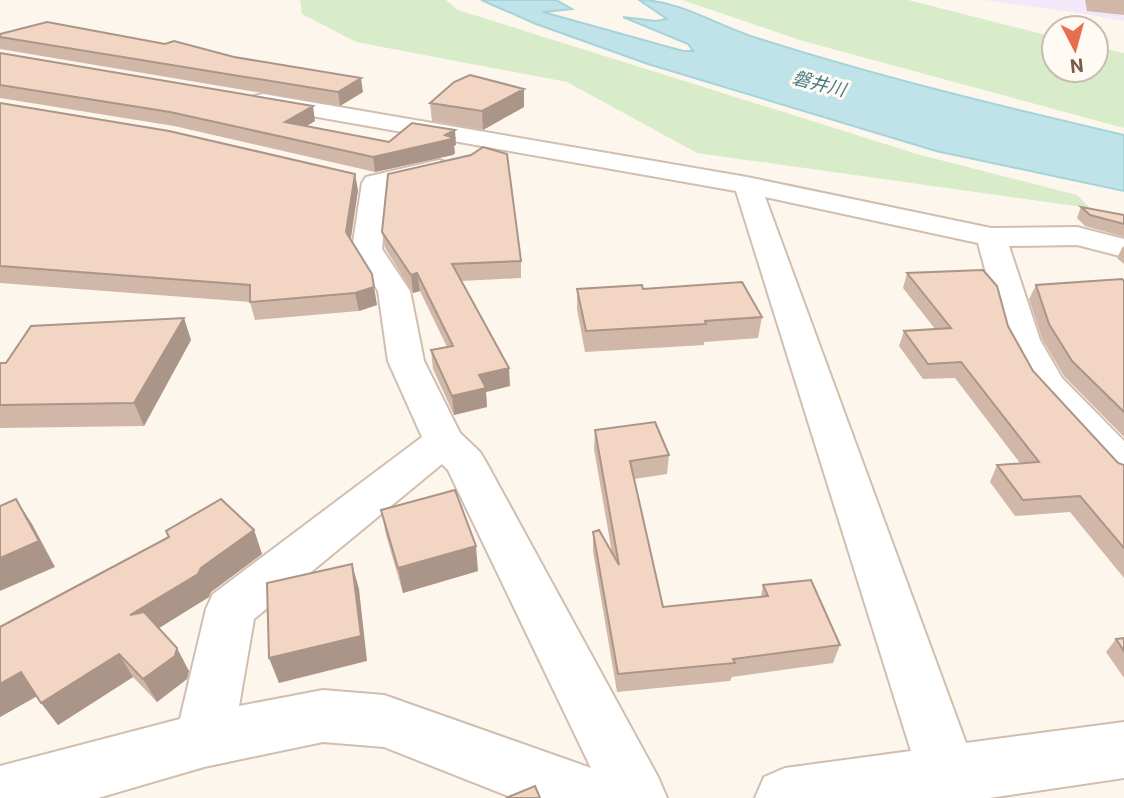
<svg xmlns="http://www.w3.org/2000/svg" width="1124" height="798" font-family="Roboto,'Noto Sans JP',sans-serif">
<rect width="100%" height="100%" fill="#fdf6ec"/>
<!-- education -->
<path fill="#f3e8fa" d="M984 0H1124V21L1080 13Z"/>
<!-- green -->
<path fill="#d8ecc9" d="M300 0H446L458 10 917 154 1077 195 1090 208 697 153 567 82 356 42 302 14Z
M682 0H908L1054 37V70H1096V47L1124 53V128L803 41Z"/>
<!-- water -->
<path fill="#bfe3e8" stroke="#a5d3da" stroke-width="2" d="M481 0H556L572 9 543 12 683 51H693L688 44 623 17 656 21 667 19 639 0C680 0 716 25 754 37 875 76 1000 106 1124 135V191L936 151 648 64 536 24Z"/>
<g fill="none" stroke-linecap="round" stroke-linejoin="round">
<!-- minor casing -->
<g stroke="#d1beb0" stroke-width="4">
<path id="minor" d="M263 94 747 177 991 228 1077 227 1124 239V257L1077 245 1009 246 1040 340 1062 378 1124 441V481L1109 477 1028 385 1004 340 978 243 765 197 966 743 1124 722V778L989 798H755L764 777 785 768 911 751 736 191 255 106 252 101 255 96Z
M439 160 448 163 452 168 448 173 388 188 382 249 410 291 424 361 460 433 480 452 486 462 658 777 667 798H513L384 747 323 742 204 767 98 798H0V766L180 719 206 609 213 594 422 437 388 361 378 291 352 249 362 183 366 177ZM442 464 448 470 591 768 384 695 323 690 239 706 254 619Z"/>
</g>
<!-- minor -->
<use href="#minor" fill="#fff" fill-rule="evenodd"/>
</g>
<!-- wall -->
<path fill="#d1b7a8" d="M1085 0H1124V15L1087 11Z
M0 34 165 44 363 92 340 106 0 49Z
M0 53 315 121 306 126 389 142 456 145 454 146 455 153 453 155 375 172 174 126 0 98Z
M524 89V107L483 130 432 121 430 103Z
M0 103 358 190 351 239 377 305 359 311 255 320 250 302 0 283Z
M1081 207 1124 215V237L1085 226 1077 218Z
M382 232 521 261V278L461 281 510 386 486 392 487 407 454 415 433 369 431 350 447 347 420 291 413 293 385 248Z
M1123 246 1124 247V264L1117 258Z
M907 273 1008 326 1033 371 1118 463 1124 465V578L1070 512 1015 516 990 482 997 465 1020 463 955 378 923 379 899 346 904 331 935 329 903 288Z
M1124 281V437L1064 376 1042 339 1029 299 1036 285Z
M577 289H643L762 317 758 338 704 342V345L585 352 577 309Z
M191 340 144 426 0 428V363Z
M595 430 669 455 667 474 634 479 663 607 761 597 763 585 840 645 833 663 732 677 730 681 617 692 593 551V532L612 553 594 449Z
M381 510 478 571 403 593 386 535Z
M254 530 262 554 211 592 209 597 159 628 189 671 187 679 157 702 133 677 58 725 37 696 0 717V627Z
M1124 638V678L1106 652 1116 639Z"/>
<!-- shaded-wall -->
<path fill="#aa9588" d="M361 78 363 92 340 106 338 92Z
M524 89V107L483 130 482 111Z
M313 106 315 121 288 137 285 122Z
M455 130 456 145 454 146 455 153 453 155 375 172 373 157Z
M355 174 358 190 349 249 346 232Z
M417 273 420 291 413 293 411 275Z
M372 274 377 305 359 311 355 293Z
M184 318 191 340 144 426 134 403Z
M509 368 510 386 486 392 487 407 454 415 452 396 479 375Z
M16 499 32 524 55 567 0 591V558Z
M254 530 262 554 211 592 209 597 143 638 130 615Z
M476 546 478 571 403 593 398 568Z
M352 564 359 589 367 661 279 683 269 658Z
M177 648 189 671 187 679 157 702 143 679Z
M119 654 133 677 58 725 41 703Z
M21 672 39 695 0 717V684Z"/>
<!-- building -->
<path fill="#f3d5c3" stroke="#aa9588" stroke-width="2" d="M47 22 165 44 174 41 234 57 361 78 338 92 0 37V34Z
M0 53 313 106 285 122 389 142 412 123 455 130 445 135 454 138 452 139 373 157 170 112 0 85Z
M470 75 524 89 482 111 430 103 454 82Z
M0 103 169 131 355 174 346 232 372 274 374 287 355 293 250 302V285L0 266Z
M483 147 507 154 521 261 452 264 509 368 479 375 486 388 452 396 431 350 453 346 417 273 411 275 382 232 388 174 471 155Z
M1081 207 1124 215V224L1090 215Z
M983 270 997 286 1008 326 1033 371 1118 463 1124 465V548L1080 496 1023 500 997 465 1039 462 961 362 928 364 904 331 951 328 907 273Z
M1122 279 1124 281V412L1072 361 1049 324 1036 285Z
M742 282 762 317 705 321 706 324 586 331 577 289 642 285 643 289Z
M184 318 134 403 0 405V363H6L31 326Z
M655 422 669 455 630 461 663 607 768 596 763 585 811 580 840 645 733 659 735 663 618 674 593 532 599 530 619 565 595 430Z
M455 490 476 546 398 568 381 510Z
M16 499 39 541 0 558V506Z
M221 499 254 530 201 568 198 574 130 615 144 612 177 648 175 656 143 679 119 654 41 703 21 672 0 684V627L169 537 166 531Z
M352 564 361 636 269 658 267 583Z
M1124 638V651L1116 639Z
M535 786 540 798H506Z"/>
<g text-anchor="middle" stroke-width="6" stroke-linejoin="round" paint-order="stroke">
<!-- far-water labels -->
<g font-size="18" font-style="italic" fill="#437c86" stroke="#fffaf3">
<text transform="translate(819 84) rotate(14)" y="6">磐井川</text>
</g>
</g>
<!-- north arrow -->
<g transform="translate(1075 49) rotate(174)"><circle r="33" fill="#fffaf3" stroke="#cabbb1" stroke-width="2"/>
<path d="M0-5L12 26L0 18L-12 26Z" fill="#e76f51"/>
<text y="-10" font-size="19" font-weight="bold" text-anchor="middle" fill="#7a5c4d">N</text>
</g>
</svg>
